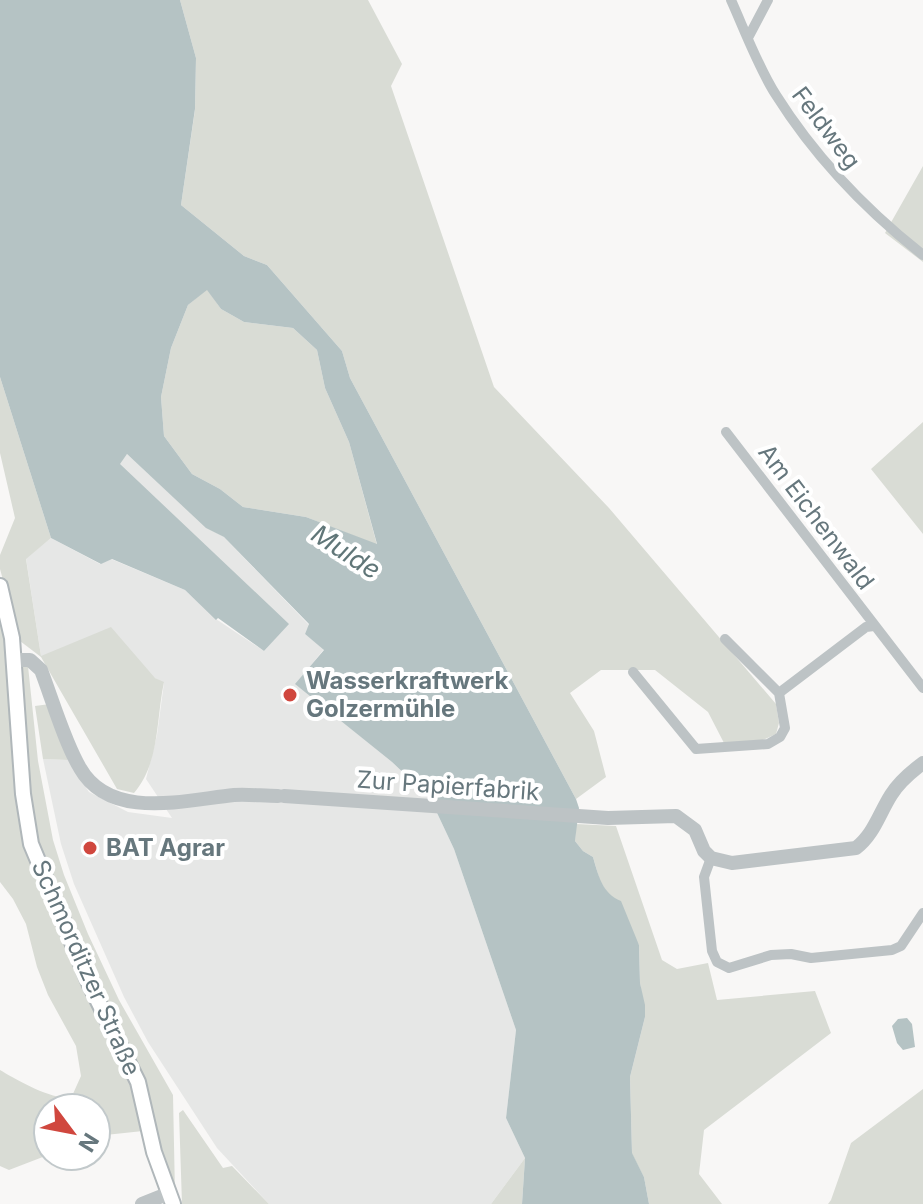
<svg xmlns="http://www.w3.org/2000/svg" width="923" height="1204" font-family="Inter,sans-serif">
<rect width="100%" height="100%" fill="#f8f7f6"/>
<!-- built -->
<path fill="#e6e7e6" d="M127 454 206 527 224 537 309 625 305 634 324 649 296 684 392 762 430 798 454 849 516 1030 506 1118 525 1158 491 1204H269L217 1148 148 1042 124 997 74 884 61 844 43 759 68 760 89 792 128 812 172 818 146 779 157 735 164 683 155 678 41 656 26 558 51 538 100 564 111 559 185 590 216 619 264 651 288 624 119 464Z"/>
<!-- green -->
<path fill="#d9dcd5" d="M180 0H368L402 64 391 86 494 387 609 508 776 704 779 723 776 734 763 740 724 743 708 712 655 670H601L570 693 594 731 606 777 576 799 350 378 342 351 267 265 244 256 181 205 195 110 196 58Z
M923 166V262L885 233Z
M207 289 221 309 244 322 293 328 317 350 325 388 349 442 377 545 306 517 243 507 220 489 192 474 164 436 161 397 171 348 188 305Z
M0 377 51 538 26 559 41 656 111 627 155 678 164 682C156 719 160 763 134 793L117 789 41 657 20 641 0 569V555L15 518 0 453Z
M923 422V534L871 469Z
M0 608 6 639 29 858 132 1084 143 1131 96 1136V1108H48V1155L9 1170 0 1166V1070C15 1079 56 1103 72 1096L81 1076 76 1046 48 995 37 967 26 924 13 899 0 882Z
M28 666 38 761 53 840 64 875 88 934 119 1000 173 1095 175 1194C171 1180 165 1167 162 1153 154 1127 152 1102 140 1077 104 1001 59 926 39 843 26 786 26 724 22 667Z
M50 704 68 760 43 759 35 706Z
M576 824 616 826 662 960 677 969 708 963 717 1000 815 991 831 1033 704 1130 699 1174 722 1204H649L644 1177 632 1154 630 1077 645 1017 640 983 639 945 600 881 593 857 583 851 575 841Z
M923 1089V1204H828L831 1200 851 1143Z
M183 1110 223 1168 232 1166 269 1204H182L179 1113Z
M525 1158 522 1204H491Z"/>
<!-- water -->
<path fill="#b5c3c4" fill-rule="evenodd" d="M0 0H180L196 58 195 109 181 205 244 256 267 265 342 351 350 378 576 799 579 808 575 841 583 851 593 857C598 874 602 894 621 901L639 945 640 983 645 1005V1017L630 1077 632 1153 644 1177 649 1204H522L525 1158 506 1118 516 1030 454 849 430 798 392 762 295 684 324 650 305 634 309 624 224 537 206 528 127 454 120 464 289 624 264 651 218 618 216 620 185 590 112 559 101 564 51 538 0 377ZM207 290 221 309 244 322 293 328 317 350 325 388 349 442 377 544 306 517 243 507 220 489 192 474 164 436 161 397 171 348 188 305Z
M907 1018 912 1024 915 1047 903 1050 897 1043 892 1026 898 1019Z"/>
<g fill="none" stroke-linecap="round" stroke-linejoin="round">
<!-- secondary casing -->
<g stroke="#b0b7ba" stroke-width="18">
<path id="secondary" d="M0 586 12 638 23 794 31 844 90 985 138 1082 154 1152 173 1204"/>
</g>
<!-- minor -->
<path stroke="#bdc3c5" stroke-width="10" d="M731 0C744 29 759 69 776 95 815 157 866 210 923 255
M749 36 768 0
M726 432 923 688
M633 672 696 749 768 744 780 737 785 728 779 693 725 639
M779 693 866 627 874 626
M711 858 704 877 712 951 717 962 729 968 771 955 791 954 811 958 892 950 901 946 923 913"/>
<!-- tertiary -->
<path stroke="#bdc3c5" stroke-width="14" d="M15 660H30L41 670C52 699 65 743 80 768 110 821 185 800 234 795 249 794 263 796 278 796
M284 796 608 818 676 816 695 830 704 851 711 858 732 863 856 848C874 834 879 814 891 795 899 782 911 772 923 763
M142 1204 167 1194"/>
<!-- secondary -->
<use href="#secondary" stroke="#fff" stroke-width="14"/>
</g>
<!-- markers -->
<g fill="#d0473e" stroke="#fff" stroke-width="3">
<circle cx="290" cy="695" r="8"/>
<circle cx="90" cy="848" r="8"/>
</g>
<g text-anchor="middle" stroke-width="8" stroke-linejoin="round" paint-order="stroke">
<!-- street labels -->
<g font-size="24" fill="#66777d" stroke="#fff">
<text transform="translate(826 128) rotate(53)" y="8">Feldweg</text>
<text transform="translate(816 517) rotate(53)" y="8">Am Eichenwald</text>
<text transform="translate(448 786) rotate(4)" y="8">Zur Papierfabrik</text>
<text transform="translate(86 968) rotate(66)" y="8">Schmorditzer Straße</text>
</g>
<!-- poi labels -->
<g font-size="24" font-weight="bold" fill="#66777d" stroke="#fff" text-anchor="start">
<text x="306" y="689">Wasserkraftwerk<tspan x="306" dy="28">Golzermühle</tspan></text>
<text x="106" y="856">BAT Agrar</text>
</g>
<!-- water labels -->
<g font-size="26" font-style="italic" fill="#607678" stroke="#fff">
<text transform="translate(346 552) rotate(33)" y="9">Mulde</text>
</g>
</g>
<!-- north arrow -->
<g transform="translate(72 1132) rotate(122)"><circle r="38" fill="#ffffff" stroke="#c2c9cb" stroke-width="2"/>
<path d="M0-6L14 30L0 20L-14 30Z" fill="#d0473e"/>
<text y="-12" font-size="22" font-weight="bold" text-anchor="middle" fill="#66777d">N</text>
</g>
</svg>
